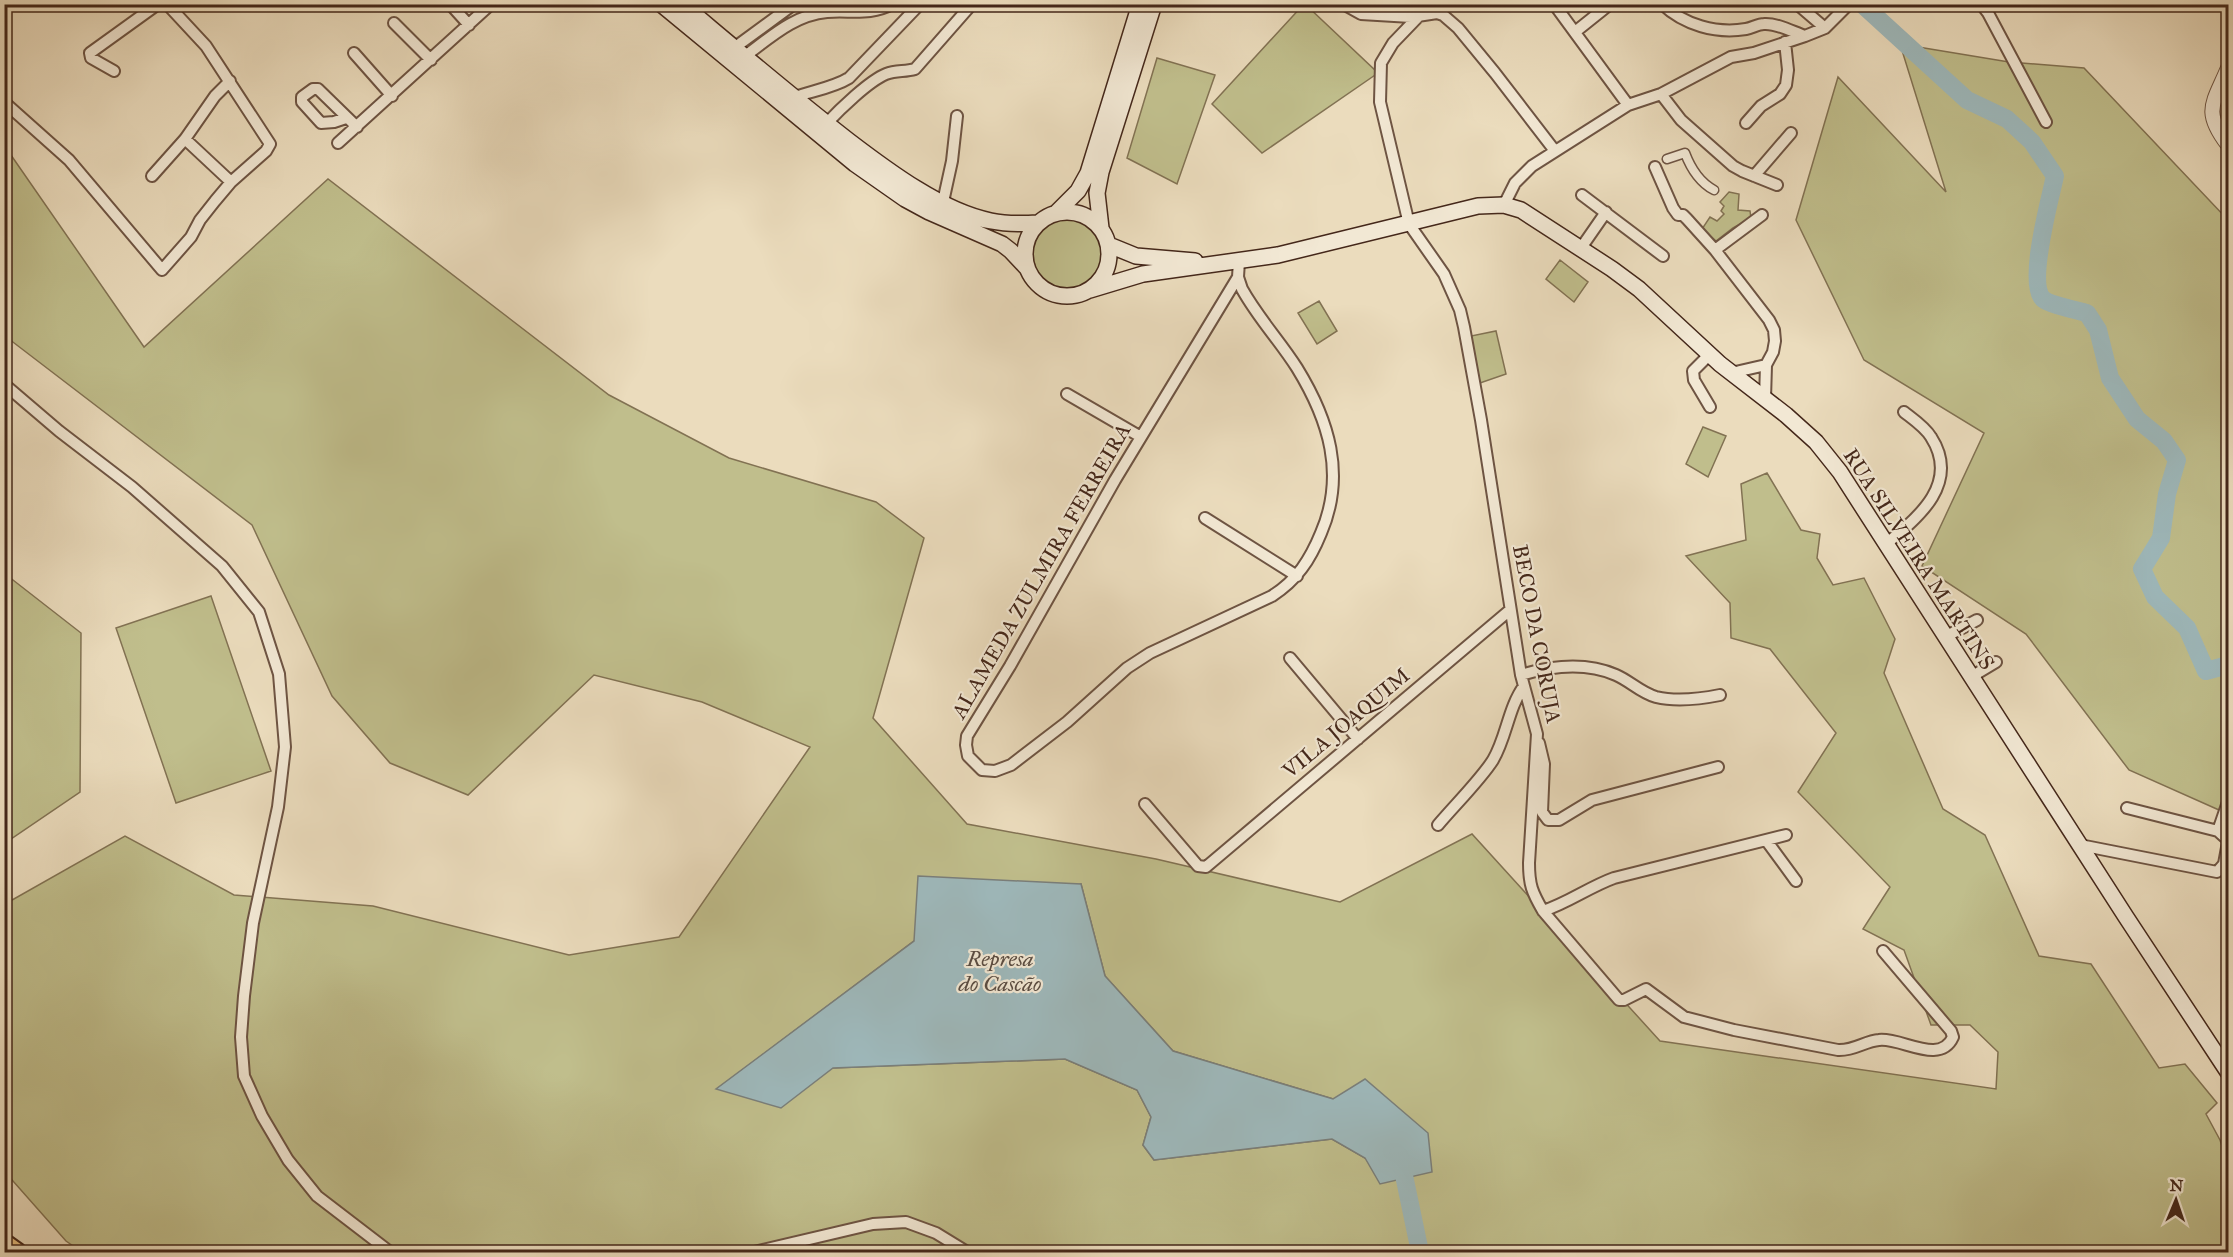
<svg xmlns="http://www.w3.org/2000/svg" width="2233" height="1257" font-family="'IM FELL Great Primer',serif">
<rect width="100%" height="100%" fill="#ebdcbd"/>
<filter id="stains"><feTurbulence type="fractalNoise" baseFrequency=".00333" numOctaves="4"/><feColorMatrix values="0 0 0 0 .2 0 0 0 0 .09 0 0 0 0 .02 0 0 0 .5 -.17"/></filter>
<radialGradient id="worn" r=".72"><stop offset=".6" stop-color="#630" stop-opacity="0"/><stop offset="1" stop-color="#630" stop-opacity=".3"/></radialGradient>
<!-- green -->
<path fill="#c0be8c" stroke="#827253" stroke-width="1.5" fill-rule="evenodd" d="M1303 5H1306L1378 73 1262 153 1212 104Z
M1900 44 2009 62 2084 68 2228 220V814L2129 770 2026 634 1922 566 1984 433 1864 360 1796 220 1838 77 1946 192Z
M1157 58 1215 75 1177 184 1127 158Z
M4 145 144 347 328 179 609 395 729 458 876 502 924 538 873 718 967 824 1156 859 1340 902 1472 834 1660 1041 1996 1089 1998 1052 1970 1025H1931L1904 950 1863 929 1890 887 1798 792 1836 733 1770 649 1731 638 1730 603 1686 556 1746 540 1741 484 1767 473 1801 530 1820 534 1817 558 1833 585 1864 578 1895 639 1884 673 1943 809 1985 835 2039 956 2091 964 2159 1068 2185 1064 2217 1103 2206 1114 2220 1140 2228 1164V1252H82L66 1241 5 1172V904L125 836 234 895 373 906 569 955 679 937 810 747 702 702 594 675 468 795 390 763 332 696 252 525 5 336ZM1081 884 1105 976 1173 1051 1333 1099 1365 1158 1332 1139 1154 1160 1143 1145 1151 1117 1137 1090 1065 1059 832 1068 717 1089 914 941Z
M1729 192 1739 194 1738 210 1750 211 1751 218 1733 228 1716 241 1702 229 1710 217 1717 221 1724 214 1721 211 1724 206 1720 202Z
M1033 254a35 35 0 1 1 70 0a35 35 0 1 1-70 0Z
M1560 260 1588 282 1574 302 1546 279Z
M1319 301 1337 331 1317 344 1298 313Z
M1496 331 1506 374 1480 383 1471 336Z
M1703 427 1726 436 1708 477 1686 464Z
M4 573 81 633 80 792 5 843Z
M211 596 271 771 176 803 116 628Z"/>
<!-- water -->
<path fill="#9eb9bc" stroke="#7a7f7b" stroke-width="1.5" d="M918 876 1081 884 1105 976 1173 1051 1333 1099 1365 1079 1428 1133 1432 1172 1380 1184 1365 1158 1332 1139 1154 1160 1143 1145 1151 1117 1137 1090 1065 1059 833 1068 781 1108 716 1089 914 941Z"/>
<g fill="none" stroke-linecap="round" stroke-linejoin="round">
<!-- river -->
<path stroke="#9eb9bc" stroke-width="18" d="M1862 4 1967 100 2007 119 2032 142 2055 176C2050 199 2027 283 2043 299 2050 305 2077 310 2087 313L2098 330 2110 378 2137 419 2164 441 2177 460 2167 494 2161 538 2142 569 2155 597 2187 628 2206 671 2228 665
M1398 1155 1401 1161 1420 1252"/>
<!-- pedestrian casing -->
<g stroke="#6e5443" stroke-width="11">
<path id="pedestrian" d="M1667 159 1685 153C1691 169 1699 182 1714 190"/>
</g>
<!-- minor casing -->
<g stroke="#6e5443" stroke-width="14">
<path id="minor" d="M450 4 469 25
M1343 4 1361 14 1411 17 1437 13 1443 15 1458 28 1495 73 1555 151
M1554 4 1628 105
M1662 4C1684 25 1716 34 1746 29 1752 28 1758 24 1764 24 1777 23 1793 32 1805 36
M1797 4 1825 28
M1981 4 1988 13 2046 122
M1418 17 1393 43 1381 63 1380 102 1409 224 1444 274 1460 310 1464 327 1481 420 1521 675 1537 734 1529 863C1529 885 1532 892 1543 911L1619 1000H1624L1646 989 1684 1017 1734 1030 1838 1050C1854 1051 1865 1041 1879 1040 1901 1037 1940 1066 1953 1037L1951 1031 1883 951
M394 23 431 60
M1575 32 1610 4
M732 52 734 48 794 4
M354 53 392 96
M745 56C771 37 794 15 827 12 850 10 871 16 892 4
M114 71 91 58 90 53 158 4
M1661 94 1681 120 1733 166 1742 171 1777 185
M792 98C811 91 833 88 849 78L920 4
M4 102 69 160 162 270 191 237 200 220 215 201 231 182 266 151 270 144 206 46 167 4
M346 118 334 122 321 123 302 102V97L313 89H318L357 127
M1746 123 1761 106 1780 94 1786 85 1788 70 1785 42
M826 124C840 109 869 81 886 74 896 70 905 72 915 69L972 4
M185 139 231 182
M338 143 491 4
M1655 167 1673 208 1678 215H1683L1687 219 1715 250 1769 320 1774 330 1775 341 1773 352 1766 365 1765 399
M152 176 185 139 215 96 230 81
M1754 176 1791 133
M1582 195 1663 256
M943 202 952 161 957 116
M1504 205 1515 183 1532 166 1628 105 1661 94 1731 57 1754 53 1805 36 1825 28 1849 4
M1581 248 1606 212
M1715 250 1762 215
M1238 277 1115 480 1010 666 967 736 966 745 968 756 982 770 995 771 1011 765 1067 722 1127 668 1150 653 1272 596C1297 580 1310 560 1321 533 1346 475 1329 420 1297 368 1280 341 1258 318 1242 289L1238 277 1239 261
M1709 355 1693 371 1694 380 1710 407
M1731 373 1766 365
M4 384 59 431 132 487 222 566 259 612 279 674 285 747 278 807 253 923 244 996 241 1037 244 1076 262 1116 288 1160 317 1196 390 1252
M1067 394 1141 437
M1205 518 1297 576
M1887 543C1920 517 1960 482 1931 437 1925 427 1913 419 1904 412
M1945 637 1977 620
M1290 658 1358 739
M1521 675C1551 666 1586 662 1616 675 1630 681 1641 693 1656 697 1677 702 1700 699 1720 695
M1971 677 1996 662
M1539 743 1544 764 1542 812 1548 820H1559L1592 800 1718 767
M1145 804 1198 866 1206 867 1510 610
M2127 808 2218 831 2228 840
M1438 825C1454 806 1481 779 1493 760 1507 736 1508 708 1524 686
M2218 831 2228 802
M1766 840 1796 881
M2080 845 2217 872 2224 864 2228 842
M1543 911C1568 903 1589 887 1614 878L1786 835
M754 1252 873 1224 906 1222 936 1233 967 1252"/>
</g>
<!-- tertiary casing -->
<g stroke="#6e5443" stroke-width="16">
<path id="tertiary" d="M2228 68C2213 104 2202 111 2228 145"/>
</g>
<!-- secondary casing -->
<g stroke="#44271a" stroke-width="18">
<path id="secondary" d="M661 4 855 164 905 199 929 212 1002 244 1011 251 1026 267
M682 4C737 50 792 97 849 141 887 170 943 212 991 221 1006 224 1022 224 1037 223
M1025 254a42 42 0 1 1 84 0a42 42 0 1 1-84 0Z
M1057 212 1078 191 1088 173 1140 4
M1101 228 1097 193 1101 172 1154 4
M1109 245 1136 256 1195 261
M1090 290 1143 274 1278 255 1478 206 1504 205 1521 210 1612 269 1639 289 1720 364 1786 415 1816 442 1840 472 2126 917 2228 1072"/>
</g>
<!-- primary casing -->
<g stroke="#44271a" stroke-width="20">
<path id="primary" d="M4 1242 18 1252"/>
</g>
<!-- pedestrian -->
<use href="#pedestrian" stroke="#f2e8d4" stroke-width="8"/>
<!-- minor -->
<use href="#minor" stroke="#f2e8d4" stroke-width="10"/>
<!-- tertiary -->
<use href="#tertiary" stroke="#f2e8d4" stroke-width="14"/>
<!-- secondary -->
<use href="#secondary" stroke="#f2e8d4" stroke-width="15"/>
<!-- primary -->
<use href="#primary" stroke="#e6be7e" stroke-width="16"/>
</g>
<g text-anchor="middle" stroke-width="4.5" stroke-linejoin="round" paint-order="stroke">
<!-- street labels -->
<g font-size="21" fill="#44271a" stroke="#f2e8d4">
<text transform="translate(1919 559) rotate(57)" y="7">RUA SILVEIRA MARTINS</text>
<text transform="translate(1041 571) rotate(-60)" y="7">ALAMEDA ZULMIRA FERREIRA</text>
<text transform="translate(1537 634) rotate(79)" y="7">BECO DA CORUJA</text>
<text transform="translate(1346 723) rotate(-40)" y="7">VILA JOAQUIM</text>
</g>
<!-- water labels -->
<g font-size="22" font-style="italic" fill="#5a4c42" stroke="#f2e8d4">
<text x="1000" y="966">Represa<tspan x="1000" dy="25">do Cascão</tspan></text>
</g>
</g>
<!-- margin -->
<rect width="2233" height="1257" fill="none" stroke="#ebdcbd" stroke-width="24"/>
<rect x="6" y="6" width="2221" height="1245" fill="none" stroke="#44271a" stroke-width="3"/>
<rect x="12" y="12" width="2209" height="1233" fill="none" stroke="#44271a" stroke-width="1.5"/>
<!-- north arrow -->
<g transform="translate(2176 1200) rotate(2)" stroke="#f2e8d4" stroke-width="4.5" paint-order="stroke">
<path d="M0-4.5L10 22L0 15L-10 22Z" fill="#44271a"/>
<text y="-9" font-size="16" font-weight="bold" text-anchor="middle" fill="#44271a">N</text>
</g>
<rect width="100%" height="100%" filter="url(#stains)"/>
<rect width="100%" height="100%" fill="url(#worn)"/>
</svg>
